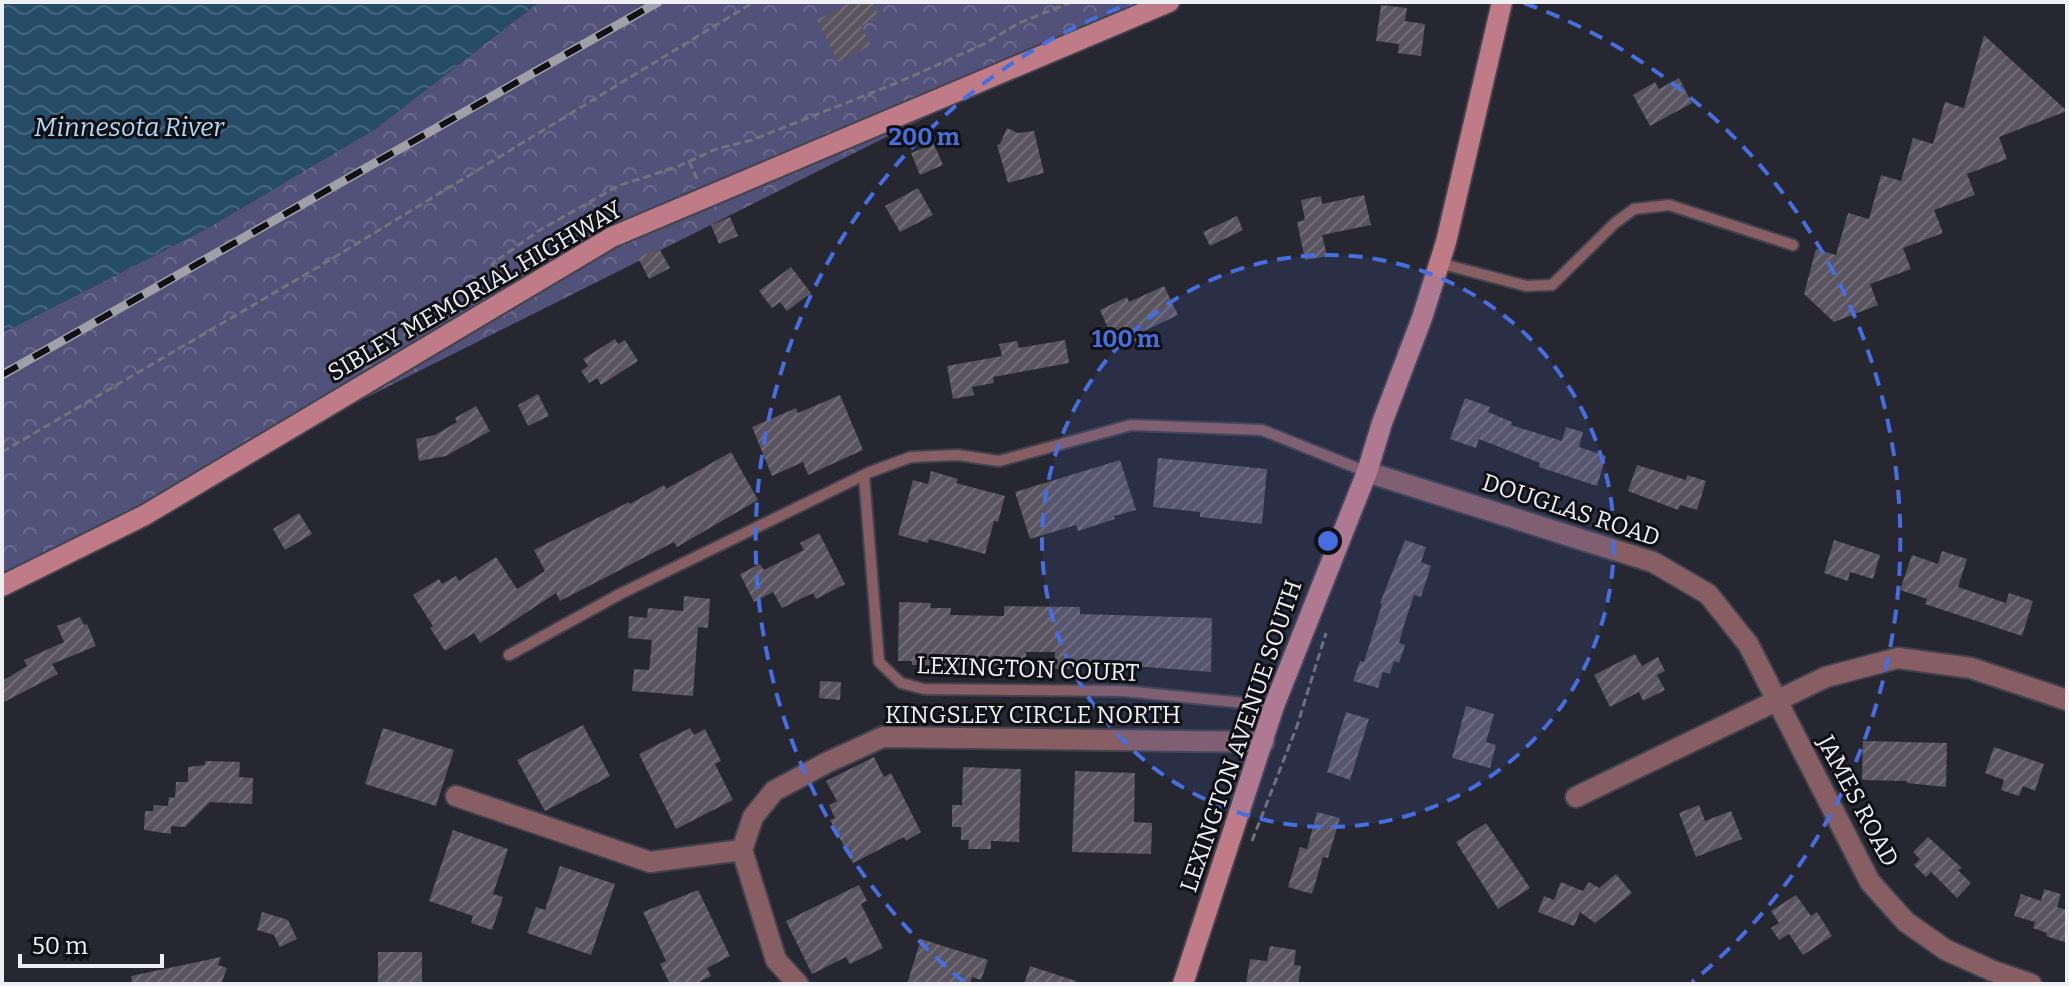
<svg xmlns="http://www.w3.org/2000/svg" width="2069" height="986" font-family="Bitter,serif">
<defs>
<pattern id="forest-crowns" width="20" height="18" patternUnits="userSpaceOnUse" patternTransform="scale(2)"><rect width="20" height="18" fill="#525179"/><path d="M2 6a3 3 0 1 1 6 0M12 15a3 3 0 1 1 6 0" fill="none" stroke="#6b6a8d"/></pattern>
<pattern id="water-waves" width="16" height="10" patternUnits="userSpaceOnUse" patternTransform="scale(2)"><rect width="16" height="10" fill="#264c68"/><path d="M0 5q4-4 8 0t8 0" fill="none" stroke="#46667e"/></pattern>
<pattern id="building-hatch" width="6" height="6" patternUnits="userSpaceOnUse" patternTransform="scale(2)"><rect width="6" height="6" fill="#59545f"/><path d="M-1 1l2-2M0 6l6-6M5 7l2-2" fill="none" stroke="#716d77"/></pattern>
</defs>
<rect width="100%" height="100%" fill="#262731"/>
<!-- forest -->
<path fill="url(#forest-crowns)" d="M539 2H1156L2 580V333L206 229 375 129Z"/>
<!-- water -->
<path fill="url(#water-waves)" d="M2 2H539L375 129 206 229 2 333Z"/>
<!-- building -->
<path fill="url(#building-hatch)" d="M852 2H873L880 16 861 26 871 45 838 62 817 20Z
M1381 5 1407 8 1405 21 1425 24 1421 56 1398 53 1399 44 1376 41Z
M1984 35 2067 111 1999 137 2007 159 1967 174 1975 195 1934 210 1943 233 1903 248 1911 269 1870 284 1878 305 1834 322 1804 294 1816 249 1836 255 1848 213 1869 219 1881 175 1901 181 1913 138 1933 144 1945 102 1964 108Z
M1679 78 1692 103 1650 126 1633 95 1655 82 1659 89Z
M1007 128 1018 133 1034 131 1044 173 1008 183 997 145 1000 144Z
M934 144 943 165 920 175 911 153Z
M918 188 933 215 900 232 885 206Z
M1364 195 1371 225 1322 235 1327 256 1305 260 1297 222 1305 220 1301 200 1321 196 1322 204Z
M1237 216 1243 230 1210 246 1203 232Z
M730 217 738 236 719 244 711 225Z
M659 248 670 268 649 279 638 258Z
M791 267 811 293 787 311 780 302 772 308 759 291Z
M1164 286 1178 315 1144 331 1146 336 1117 349 1100 310 1127 297 1129 302Z
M615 339 618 344 625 340 638 361 601 385 597 378 589 383 581 371 588 366 583 359Z
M1065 340 1069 363 993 377 994 383 972 387 974 395 953 399 947 366 1002 356 999 344 1017 341 1019 348Z
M538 394 549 416 528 426 518 405Z
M840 395 863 450 808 475 803 462 772 476 752 427 796 408 798 413Z
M1465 398 1490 407 1488 412 1512 422 1511 425 1562 441 1566 427 1583 432 1579 447 1606 456 1597 486 1539 467 1540 463 1479 439 1476 448 1450 439Z
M476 406 490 431 446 456 419 461 416 439 435 435 457 422 455 418Z
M731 452 758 500 677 547 674 542 560 601 556 593 480 643 474 633 445 651 430 628 433 626 413 595 439 579 442 584 456 576 459 581 496 557 517 589 545 571 534 550 629 502 630 504 664 485 666 489Z
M1158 458 1267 469 1262 524 1200 517V512L1153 507Z
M1120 460 1136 510 1114 516 1115 519 1078 531 1076 525 1030 539 1015 492Z
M1637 465 1686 480 1687 475 1706 481 1697 510 1680 505 1678 510 1628 491Z
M931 471 958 479 956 483 1005 496 998 522 994 521 985 554 929 539 928 543 898 535 913 480 928 484Z
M299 513 312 534 285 550 273 529Z
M819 533 845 584 816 599 813 593 782 608 773 592 754 602 740 574 760 564 764 570 804 550 800 543Z
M1405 540 1426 547 1421 562 1431 566 1421 597 1414 595 1404 625 1399 643 1405 645 1399 663 1394 661 1390 674 1383 672 1378 688 1353 681 1360 661 1364 662 1382 604 1380 603Z
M1834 540 1880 555 1873 579 1850 572 1848 581 1824 573Z
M1942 551 1967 559 1958 587 2006 603 2009 593 2033 601 2022 636 1925 604 1927 599 1900 590 1912 555 1938 564Z
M684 596 710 599 708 628 698 627 693 696 632 691 634 669 649 670 652 640 628 638 629 616 647 618 648 608 683 611Z
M899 602 931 603 930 608H951L950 615 1004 616V606L1080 607V614L1212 618 1211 672 1133 666 1079 665V669H1055V652H1026V667L912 665V661H898Z
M80 617 84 625 87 624 96 646 52 664 58 674 2 703V681L27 666 24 660 64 642 57 626Z
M1635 654 1642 666 1658 657 1665 671 1657 675 1665 690 1643 701 1639 692 1610 707 1594 675Z
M820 681 841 682 840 700 819 698Z
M1466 706 1494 714 1486 742 1496 745 1490 768 1452 758Z
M1346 712 1369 719 1350 780 1327 772Z
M583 725 610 776 545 811 517 760Z
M383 728 454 750 436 806 365 784Z
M690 728 694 735 705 729 721 761 715 764 733 800 676 829 639 754Z
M1863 741 1947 743 1946 787 1907 783V781L1862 780Z
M1994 747 2044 764 2035 791 2023 786 2019 796 2001 790 2004 780 1985 773Z
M874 757 884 777 891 773 921 832 906 841 904 837 853 863 830 820 835 818 829 805 837 801 826 781Z
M205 761 240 762 239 777 253 778 252 804 210 802 185 827 171 826V834L144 830 145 811H153L154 805 168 806 169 797 175 798 176 782H188V767L205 765Z
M963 767 1021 769 1019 842 991 841V849H968L969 840H961V827H952V805H962Z
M1075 771 1135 773 1134 822 1152 823 1151 854 1072 852Z
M1699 805 1705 821 1731 811 1742 839 1696 857 1679 813Z
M1317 812 1340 818 1328 858 1323 857 1312 894 1288 887 1300 847 1307 849Z
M1486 823 1530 888 1498 909 1456 842Z
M453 830 508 849 493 894 503 897 492 930 471 923 473 916 429 901Z
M1928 837 1962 868 1958 870 1971 883 1957 898 1931 872 1926 877 1914 865 1920 859 1913 852Z
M560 866 615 884 591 955 527 933 536 907 545 910Z
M1616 874 1632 893 1595 923 1580 912 1574 926 1538 912 1544 896 1554 900 1561 882 1583 891 1589 882 1599 888Z
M859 885 867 901 861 904 883 948 850 964 846 957 812 974 786 921Z
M2044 889 2061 894 2057 907 2067 910V943L2046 936 2047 933 2033 928 2035 922 2014 916 2021 894 2041 901Z
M698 890 730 956 707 968 711 976 695 984H670L660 964 666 961 643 912Z
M1796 895 1811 916 1817 912 1832 936 1803 955 1789 934 1779 940 1771 928 1779 923 1771 911Z
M262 912 288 920 297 939 280 947 274 935 257 930Z
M921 939 988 960 981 980 972 977 970 984H907Z
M1270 946 1296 950 1294 965 1301 966 1298 984H1246L1250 959 1267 961Z
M378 952H422V982H378Z
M221 957 218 965 227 968 221 984H132L131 976Z
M1030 966 1076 981V984H1024Z"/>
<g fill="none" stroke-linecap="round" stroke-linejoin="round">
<!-- lane casing -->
<g stroke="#42434c" stroke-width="14">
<path id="lane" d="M1439 263 1526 286 1552 285 1615 223 1634 209 1669 205 1793 245
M864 476 879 662 901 683 924 689 1124 691 1274 706
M509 655 620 594 870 472 911 457 958 455 999 461 1131 425 1262 430 1367 472"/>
</g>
<!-- street casing -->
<g stroke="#42434c" stroke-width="24">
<path id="street" d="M1367 472 1653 562 1708 594 1748 644 1870 882 1906 922 1946 950 1993 971 2031 984
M456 796 650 862 742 850
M1576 797 1826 677 1898 658 1971 668 2067 700
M798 984 776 960 742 850 753 817 774 791 828 762 883 737 1264 742"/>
</g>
<!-- secondary casing -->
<g stroke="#42434c" stroke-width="24">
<path id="secondary" d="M2 586 145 515 612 237 1169 2
M1183 984 1274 706 1367 472 1382 423 1422 318 1446 242 1502 2"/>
</g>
<!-- path -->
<path stroke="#71727b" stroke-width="3" stroke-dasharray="8 4" stroke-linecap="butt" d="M689 161 697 179
M500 279 492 264 540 230 618 186 679 166 716 149 752 140 899 82 984 44 1019 23 1072 2
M2 452 320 266 754 2
M1252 841 1297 726 1326 633"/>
<!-- lane -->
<use href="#lane" stroke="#885e65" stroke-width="10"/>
<!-- street -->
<use href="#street" stroke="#885e65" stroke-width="20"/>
<!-- secondary -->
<use href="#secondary" stroke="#bf7c88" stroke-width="20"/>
<!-- rail casing -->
<g stroke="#a0a0a8" stroke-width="9">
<path id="rail" d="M2 375 658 2"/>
</g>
<!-- rail -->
<use href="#rail" stroke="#101015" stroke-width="6" stroke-dasharray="18" stroke-linecap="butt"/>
</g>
<!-- distance rings -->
<circle cx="1328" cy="541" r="286" fill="#476ede" fill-opacity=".12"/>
<g fill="none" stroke="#476ede" stroke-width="4" stroke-dasharray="14 10">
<circle cx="1328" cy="541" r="286"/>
<path d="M964 982A572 572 0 0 1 1132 3M1524 3A572 572 0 0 1 1692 982"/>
</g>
<g text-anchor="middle" stroke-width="6" stroke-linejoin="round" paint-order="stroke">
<!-- street labels -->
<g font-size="24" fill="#eeeef5" stroke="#101015">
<text transform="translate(475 291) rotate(-30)" y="8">SIBLEY MEMORIAL HIGHWAY</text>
<text transform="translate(1571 510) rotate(18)" y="8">DOUGLAS ROAD</text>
<text transform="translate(1028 669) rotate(2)" y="8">LEXINGTON COURT</text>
<text x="1033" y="723">KINGSLEY CIRCLE NORTH</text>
<text transform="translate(1241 736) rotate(-71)" y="8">LEXINGTON AVENUE SOUTH</text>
<text transform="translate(1858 801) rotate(62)" y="8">JAMES ROAD</text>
</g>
<!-- water labels -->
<g font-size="26" font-style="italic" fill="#b2d6f4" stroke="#101015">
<text x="129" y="136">Minnesota River</text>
</g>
</g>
<circle cx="1328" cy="541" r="12" fill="#476ede" stroke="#101015" stroke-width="4"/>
<g font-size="24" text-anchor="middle" font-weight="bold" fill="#476ede" stroke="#101015" stroke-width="6" stroke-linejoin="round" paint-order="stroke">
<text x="924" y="145">200 m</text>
<text x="1126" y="347">100 m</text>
</g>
<!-- border -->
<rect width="2069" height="986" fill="none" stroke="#eeeef5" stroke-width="8"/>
<!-- scale -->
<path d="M20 954v12h142v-12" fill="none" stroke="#eeeef5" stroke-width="4"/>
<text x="32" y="954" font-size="24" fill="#eeeef5" stroke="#101015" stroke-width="6" paint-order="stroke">50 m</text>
</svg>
